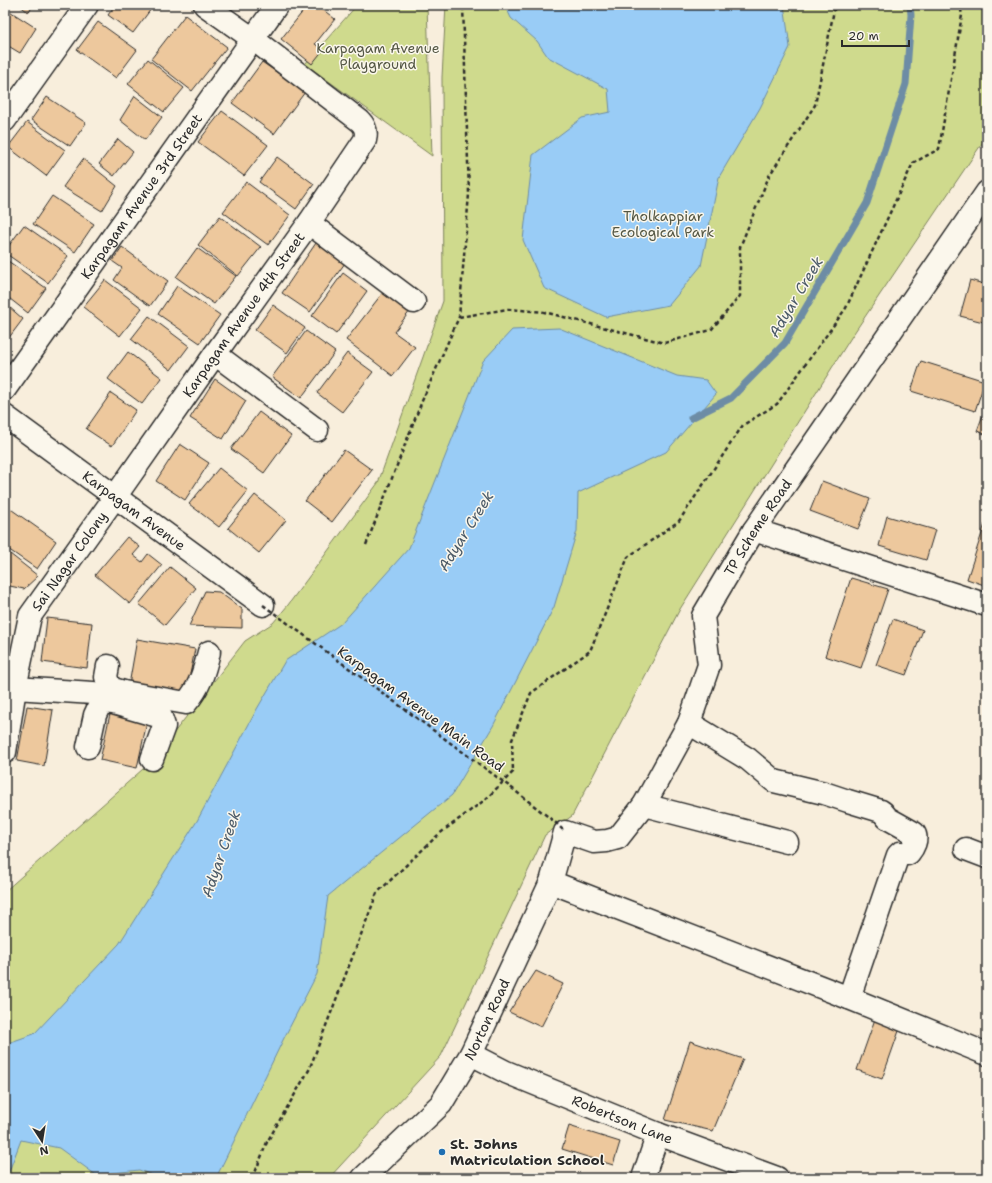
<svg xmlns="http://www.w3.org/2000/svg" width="992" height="1183" font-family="'Shantell Sans',sans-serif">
<rect width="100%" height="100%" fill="#f8eedc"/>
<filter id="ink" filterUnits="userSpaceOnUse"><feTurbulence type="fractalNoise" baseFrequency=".025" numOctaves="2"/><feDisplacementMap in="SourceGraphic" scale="8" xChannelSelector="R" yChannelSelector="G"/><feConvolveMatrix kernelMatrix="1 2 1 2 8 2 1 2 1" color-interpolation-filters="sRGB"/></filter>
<g filter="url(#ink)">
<!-- green -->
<path fill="#cfda8d" stroke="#7d825c" d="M357 5H427L432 156 305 64Z
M446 5H987V136L852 336 680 609 572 816 545 835 441 1056 329 1178H5V891L152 761 245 641 273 623 288 605 378 483 443 301 442 77Z"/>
<!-- water -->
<path fill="#99ccf6" stroke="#6d8ca5" d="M505 5H784L790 47 760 108 719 177 701 266 669 305 606 317 544 288 523 240 533 155 582 118 610 112 608 89 548 57 537 41 511 18Z
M559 328 677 376 706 380 716 394 666 452 578 493 577 531 554 607 493 726 452 795 328 896 317 974 283 1040 216 1178H160L139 1170 96 1175 59 1148 21 1140 8 1174 6 1178H5V1044L34 1034 119 944 197 821 257 709 285 661 342 623 409 548 483 361 512 330Z"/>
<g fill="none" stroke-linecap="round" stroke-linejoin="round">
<!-- stream -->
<path stroke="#6d8ca5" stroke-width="7" d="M691 418 731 398 785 343 867 203 906 84 911 15 910 5"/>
</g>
<!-- building -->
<path fill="#edc89d" stroke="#2b2b2b" d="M19 5H34L28 12Z
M115 5H154L133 33 108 15Z
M308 5H317L335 19 315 44 323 50 312 64 281 39Z
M5 8 36 28 20 53 5 44Z
M185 15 227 47 192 91 151 59Z
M98 22 137 50 116 78 77 50Z
M148 59 184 88 164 112 128 84Z
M262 62 305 92 274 134 232 103Z
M135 96 162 117 145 140 120 120Z
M47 97 86 123 70 146 31 120Z
M222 111 268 145 244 176 198 142Z
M27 122 65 150 46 176 8 147Z
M118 139 133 152 114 176 99 164Z
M277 157 314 184 296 209 259 182Z
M83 159 117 186 102 211 63 187Z
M246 182 290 215 268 245 223 212Z
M52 196 94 224 75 252 33 224Z
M220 216 261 247 238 276 198 245Z
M24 225 68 256 48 283 5 253V251Z
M316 243 345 263 310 312 282 293Z
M122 247 168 281 150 306 114 280 122 268 112 261Z
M197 248 236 276 214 304 176 277Z
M8 261 46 288 28 313 5 295V265Z
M343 273 367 291 336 334 312 316Z
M105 280 142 308 120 336 83 307Z
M970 280 987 285V323L960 316Z
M177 286 220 315 200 343 158 314Z
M384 291 410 311 394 332 415 347 393 376 346 340Z
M273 305 305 328 287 353 255 330Z
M8 306 23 319 5 343V310Z
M149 316 189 346 171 370 131 339Z
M306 331 335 352 301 398 272 377Z
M128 352 162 378 142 404 108 379Z
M347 353 373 372 342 412 317 393Z
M921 361 985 381 975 411 911 391Z
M215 379 246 401 223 439 190 418Z
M111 393 136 410 112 446 86 429Z
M987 404V435L977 431Z
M259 412 291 436 264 473 231 449Z
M180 444 209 463 185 500 156 481Z
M344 450 372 470 332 522 305 501Z
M219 468 248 491 219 527 189 504Z
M822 481 870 499 858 529 810 511Z
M255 495 286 520 259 553 228 528Z
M5 505 56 541 37 569 5 547Z
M887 516 935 530 926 560 879 546Z
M985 524 987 525V586L967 579Z
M127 537 140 547 133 555 142 562 148 554 162 565 130 604 95 575Z
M5 550 38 576 24 589 5 585Z
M170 567 196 588 165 625 139 604Z
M851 578 888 589 861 668 825 656Z
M205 591 219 592 242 609V628L189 626Z
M47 618 92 623 87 668 42 662Z
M893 619 923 630 906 675 876 665Z
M137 639 195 649 186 695 129 685Z
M27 706 53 710 44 766 17 761Z
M110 714 147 722 137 768 100 760Z
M536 971 563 984 541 1027 509 1012Z
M875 1019 900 1028 882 1079 857 1070Z
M690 1041 743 1059 713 1131 665 1120Z
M569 1126 620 1142 613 1165 562 1149Z"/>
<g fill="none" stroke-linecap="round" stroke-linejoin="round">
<!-- minor casing -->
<g stroke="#2b2b2b" stroke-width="25">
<g id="minor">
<path d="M5 120 87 5"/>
<path d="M309 223 414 302"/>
<path d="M215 354 317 430"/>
<path id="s1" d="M5 389 277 5"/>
<path id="s2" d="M5 416 263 605"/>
<path d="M754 530 987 605"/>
<path d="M108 666 106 677 110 688 124 692 186 703C200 687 204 672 209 652"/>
<path id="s3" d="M5 687 15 688 30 616 115 497 215 354 309 223 365 140C367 132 366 127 360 121L253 39 205 5"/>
<path d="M689 723 748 759 774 781 824 793 848 801 881 811C885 813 885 817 889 819L914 833C918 839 913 848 909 853L907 854 900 853 898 855 849 998"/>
<path d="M88 747 95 715 101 702 113 703 161 717 164 726 152 759"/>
<path d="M5 752 15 688 93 693"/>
<path d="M644 805 787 842"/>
<path d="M966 849 987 857"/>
<path d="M551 882 849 998 987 1054"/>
<path id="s4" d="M471 1054 506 1072 658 1134 777 1178"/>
<path id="s5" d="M363 1178 441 1104 471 1054 551 882 565 832 594 842 607 841 618 838 644 805 689 723 709 665 703 616 754 530 987 192"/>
<path d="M643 1178 658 1134"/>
</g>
</g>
<!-- path -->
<path stroke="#2b2b2b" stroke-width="2.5" stroke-dasharray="4 3" stroke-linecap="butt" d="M459 317 508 309 544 312 664 343 711 330 740 296V247L769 176 815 105 835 5
M366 545 422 401 459 317 469 194 463 5
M253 1178 267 1142 309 1070 377 893 439 834 486 799 513 772 512 740 531 693 590 651 628 557 679 521 743 425 777 404 846 308 913 163 939 149 962 15 960 5"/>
<!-- minor -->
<use href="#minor" stroke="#fbf7ec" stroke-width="22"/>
<!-- path-bridge -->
<path stroke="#2b2b2b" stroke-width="2.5" stroke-dasharray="4 3" stroke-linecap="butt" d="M263 605 509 786 556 823 565 832"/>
</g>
</g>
<!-- markers -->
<circle fill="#1f6fb2" stroke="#fbf7ec" stroke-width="1.5" cx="442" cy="1152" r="4"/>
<g text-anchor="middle" stroke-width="3" stroke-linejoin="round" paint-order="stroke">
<!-- park labels -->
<g font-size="14" fill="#545744" stroke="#fbf7ec">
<text x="378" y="53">Karpagam Avenue<tspan x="378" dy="16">Playground</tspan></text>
<text x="663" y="221">Tholkappiar<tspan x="663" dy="16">Ecological Park</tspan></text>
</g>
<!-- street labels -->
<g font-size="14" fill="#2b2b2b" stroke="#fbf7ec">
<text dy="5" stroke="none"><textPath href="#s1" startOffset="236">Karpagam Avenue 3rd Street</textPath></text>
<text dy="5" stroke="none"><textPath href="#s3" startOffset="453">Karpagam Avenue 4th Street</textPath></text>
<text dy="5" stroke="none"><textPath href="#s2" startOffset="160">Karpagam Avenue</textPath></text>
<text dy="5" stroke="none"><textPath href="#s5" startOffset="813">TP Scheme Road</textPath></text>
<text dy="5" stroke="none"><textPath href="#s3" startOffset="151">Sai Nagar Colony</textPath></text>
<text transform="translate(421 709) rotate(36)" y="5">Karpagam Avenue Main Road</text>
<text dy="5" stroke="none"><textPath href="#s5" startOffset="204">Norton Road</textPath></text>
<text dy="5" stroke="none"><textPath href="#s4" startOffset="165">Robertson Lane</textPath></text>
</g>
<!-- poi labels -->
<g font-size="14" font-weight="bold" fill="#2b2b2b" stroke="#fbf7ec" text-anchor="start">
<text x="450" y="1149">St. Johns<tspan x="450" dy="16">Matriculation School</tspan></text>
</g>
<!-- water labels -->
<g font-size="15" font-style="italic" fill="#4c5b68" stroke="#fbf7ec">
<text transform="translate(796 297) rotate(-59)" y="5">Adyar Creek</text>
<text transform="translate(466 531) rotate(-58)" y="5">Adyar Creek</text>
<text transform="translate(221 854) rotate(-71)" y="5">Adyar Creek</text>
</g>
</g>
<!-- margin -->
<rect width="992" height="1183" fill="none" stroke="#fbf7ec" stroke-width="20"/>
<rect x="10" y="10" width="972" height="1163" fill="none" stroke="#2b2b2b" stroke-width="1.5" filter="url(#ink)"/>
<!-- north arrow -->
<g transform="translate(42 1141) rotate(168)" stroke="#fbf7ec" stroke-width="3" paint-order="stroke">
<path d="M0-3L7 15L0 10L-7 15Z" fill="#2b2b2b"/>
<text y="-6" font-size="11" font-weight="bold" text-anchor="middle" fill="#2b2b2b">N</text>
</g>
<!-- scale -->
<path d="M842 40v6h67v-6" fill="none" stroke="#2b2b2b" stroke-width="2"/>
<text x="848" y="40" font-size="12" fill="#2b2b2b" stroke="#fbf7ec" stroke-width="3" paint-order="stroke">20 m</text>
</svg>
